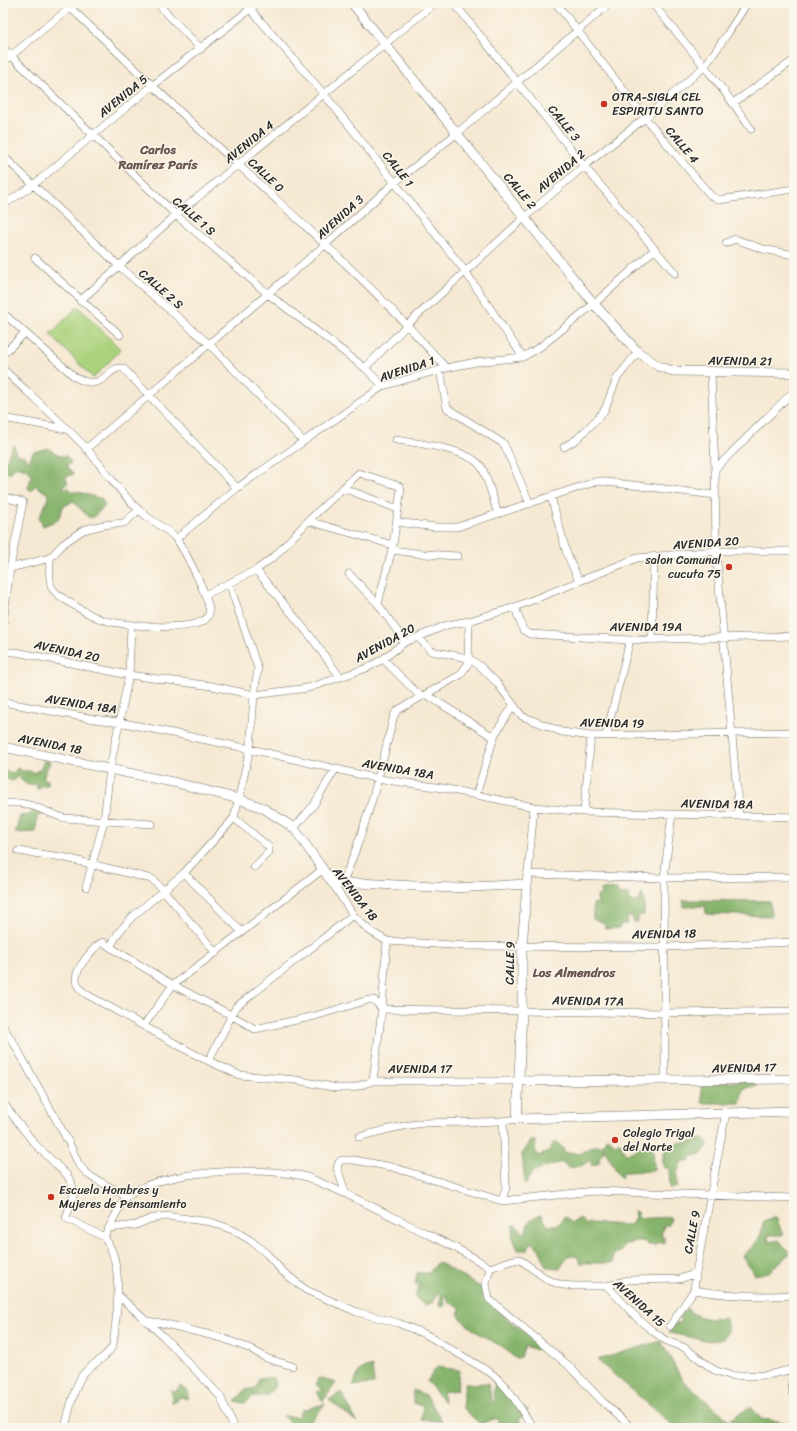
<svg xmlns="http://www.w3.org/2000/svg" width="797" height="1431" font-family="Sriracha,sans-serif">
<rect width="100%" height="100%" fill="#fbf7ec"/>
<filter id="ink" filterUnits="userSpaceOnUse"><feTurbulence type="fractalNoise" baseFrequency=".025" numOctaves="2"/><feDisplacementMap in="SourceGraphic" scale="8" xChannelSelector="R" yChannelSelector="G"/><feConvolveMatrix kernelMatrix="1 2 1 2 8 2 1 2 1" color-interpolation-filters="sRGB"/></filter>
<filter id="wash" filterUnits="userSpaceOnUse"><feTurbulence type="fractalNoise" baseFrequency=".012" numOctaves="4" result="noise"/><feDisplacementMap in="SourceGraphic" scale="16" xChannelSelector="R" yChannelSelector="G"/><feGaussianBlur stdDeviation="0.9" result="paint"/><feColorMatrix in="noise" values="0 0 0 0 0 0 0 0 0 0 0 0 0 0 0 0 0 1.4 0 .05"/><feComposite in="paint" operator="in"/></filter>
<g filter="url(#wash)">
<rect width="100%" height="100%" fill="#f6e9d3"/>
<!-- green -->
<path fill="#aad27c" stroke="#6a7e54" d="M78 306 121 350 93 378 50 334Z"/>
<!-- forest -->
<path fill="#87b46c" stroke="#59704c" d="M14 445 16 454 24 456 29 461 33 452 48 448 60 456H66L71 462 67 467 74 474 65 477 68 483 63 486 65 489 69 488 72 492C83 491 90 497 101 498L105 506 93 517H88L73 501 63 507 58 520 43 526 39 519C41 510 48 504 48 494L35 485 31 491 28 488 32 475 26 469 16 466 10 474 3 470 10 451Z
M44 760 50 762 43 778 48 780V785L40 786 39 789H37V784L27 785 17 776 13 781 4 778 3 783V767L6 771 14 773 17 768 22 771H30L33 773 41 769Z
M34 809 45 814 37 816 36 832 15 833 20 816 30 815Z
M617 889 618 895 629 894 630 902 639 901 642 893 644 900V915H638V922H633V917H627V924H622L619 928 605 929 604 923 593 919V904L598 903 597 896 601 895V890Z
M683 900 770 901 771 916 706 914 705 906 684 907Z
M754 1080 757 1085 743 1089 740 1103H702L701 1083 711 1084Z
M607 1137 615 1144 620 1143 625 1153 632 1152 647 1143 653 1148 654 1170C651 1173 632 1170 623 1173L621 1179 603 1147V1153L599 1157V1163L592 1166 590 1160 581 1166 568 1168 563 1162C552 1164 542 1168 532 1172L525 1185 522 1154 531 1141H536L535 1150 539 1156 550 1151 553 1143 556 1142 562 1147 565 1153 572 1152 578 1154 595 1146H602Z
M705 1138 708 1144C704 1153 701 1155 692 1156L689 1161H682L677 1173V1187L670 1189 669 1168H664C662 1161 662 1154 667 1148L672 1147 678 1142 688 1143Z
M634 1211 637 1212 638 1217C648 1220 660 1216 671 1218L669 1225H664L661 1236 664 1237V1244L659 1242 656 1245H648L644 1241 624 1244 621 1252 613 1254V1263H580L578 1257 569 1255 560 1268 547 1267 539 1249 531 1241 528 1250H518L512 1235 514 1224 525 1234C528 1223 529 1218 541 1215L548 1226 560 1224 564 1216 572 1223 580 1218 586 1225 588 1223 631 1225 635 1217Z
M776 1217 783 1235H768L769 1242 779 1240 790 1253 769 1272 755 1275 742 1256C754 1247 762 1238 763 1222Z
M438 1262 482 1288 506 1318 541 1344 536 1350 525 1346 521 1357 516 1358C511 1356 508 1351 504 1348 488 1338 468 1330 458 1314L460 1309 454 1303 451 1304 448 1301 447 1296 443 1297 445 1305 443 1307 439 1306 441 1295 438 1292 432 1303 424 1305 415 1297 420 1283 415 1285 417 1273H429Z
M686 1308C697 1319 711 1320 726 1318L728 1331 723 1339 710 1341 669 1333 676 1322 680 1323 682 1321 680 1318Z
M661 1341 683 1381 722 1414 735 1428H676L597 1360Z
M372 1366 374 1384 353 1386 360 1370Z
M437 1367 459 1370 457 1390 443 1392 444 1402 427 1381Z
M259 1378H273L275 1386 267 1396H253L246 1403 235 1402 245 1390 256 1388Z
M318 1378 336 1383 323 1401 317 1392 324 1390 316 1385Z
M488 1383 492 1403 495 1400 493 1393 495 1383 506 1387 513 1404 529 1410 519 1420 524 1428H500L497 1418 480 1424 462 1407 465 1384Z
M180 1386 188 1391V1399L180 1397 172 1403 171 1389 175 1392Z
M413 1390 426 1395 442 1421 421 1420 423 1406 413 1403Z
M341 1392 357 1422 329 1400Z
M325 1404 309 1423 314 1428H294L283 1416 299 1417 301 1410Z
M751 1407 761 1419 784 1422 792 1428H744L730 1419Z"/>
</g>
<g filter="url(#ink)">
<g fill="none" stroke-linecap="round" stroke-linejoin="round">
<!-- street casing -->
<g stroke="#726e66" stroke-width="8">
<path id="street" d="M65 3C111 45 154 88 200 130 284 207 371 282 446 368
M157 3 201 49
M245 3 324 94 465 271 523 357
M454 3 584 166 675 273
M556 3 645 118 711 196 719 200 794 189
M652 3C686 44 721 84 751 129
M3 48 176 215 268 294 365 368 383 386
M3 62 76 3
M733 103 794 60
M3 156 119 266 209 344 303 441
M3 205 32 186 152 86 258 3
M726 243 735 239 763 249 794 255
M35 258 120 335
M80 301 176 215 435 3
M3 313 75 377C106 394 105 366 123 368L237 488
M3 354 25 333
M365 368 408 324 525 217 584 166 645 118 705 66 728 33 747 3
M3 369C30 395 60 420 86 448 104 468 119 492 139 510 150 521 168 528 177 540 185 551 212 602 209 614 205 635 119 625 103 620 93 617 57 597 52 588 48 579 50 567 50 558
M440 370 447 408 504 444 530 504
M711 372 715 469 716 551 739 816
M3 418 66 429
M396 440C416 443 471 449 482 468 489 482 493 499 498 514
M564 447 577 439 598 418 605 409 617 378 638 352
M86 449 325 245 394 183 456 134 610 3
M715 469 794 391
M343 488 398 509
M3 497 23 502 10 568 3 624
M551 497 567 554 579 581
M308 521 393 545
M397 522 435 527H457L598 481 715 495
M176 539 237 488 383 386 446 368 476 362 523 357 540 347 594 304 654 250
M392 550 424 554 458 556
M10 568 50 558 63 544 83 530 103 525 124 523 139 510
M256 570 311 637 340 677
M349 574 378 604 405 642
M229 583 258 669 254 695 250 749 234 818 184 873 132 917 119 932 110 947 103 942C94 946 76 968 76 979 76 986 81 990 86 994L196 1055 239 1075 296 1080 337 1088H352L373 1081H519
M205 595 256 570 275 556 308 521 359 473 399 486 401 489 393 545 378 604
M515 607 523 630 530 634 630 640 794 636
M418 637 431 651 468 658 480 666 497 683 522 716 562 732 591 736 794 732
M652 640 654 557
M3 652H16L129 675 212 686 254 695 308 688 367 668 383 659 405 642 418 637 447 625 469 621 515 607 637 558 716 551H794
M383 659 421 697
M427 695 490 735 495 734 513 706
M3 702 94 719 119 722 250 749 379 779 443 788 534 807 584 812 794 817
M606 736 630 640
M476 795 495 734
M3 803H20L33 806 63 818 152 824
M534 807 528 874 664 878 794 877
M584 812 591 736
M234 818 269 847V852L254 867
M294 828 313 806 336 768
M18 851 62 857 152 879 164 891 216 953
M184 873 242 932
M333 884 353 915 370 931 387 941 468 946 665 947 794 942
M342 884C366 829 380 773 394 715L398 710 460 675 468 664 469 621
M86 887 104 821 110 768 129 675 131 626
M110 947 173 985 231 1015 255 1029 315 1016 368 1000H374L382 1009
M382 1009 665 1013 794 1011
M144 1025 173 985 322 870
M3 1027 15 1045 69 1143 79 1165 90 1176 126 1196
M209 1060 236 1007 353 915
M665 1080 664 878 672 814
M373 1081 382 1009 387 941
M3 1103 34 1143 67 1175 72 1184 74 1194 66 1218 104 1237
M359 1137C380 1131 403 1125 425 1123 456 1121 487 1124 517 1119
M346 1194 337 1168 339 1162 342 1160H354L392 1167 502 1201 594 1191 794 1198
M502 1201 506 1187 503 1122
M109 1228 136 1225 150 1219 166 1216 211 1222 233 1230 250 1240 267 1254 282 1271 306 1290 357 1312 398 1323 427 1335 491 1373 501 1382 512 1395 533 1428
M490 1268 486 1284 489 1299 568 1365 602 1401 632 1428
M490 1268 510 1261 519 1259 548 1280 562 1285 574 1286H607L628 1280 680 1279 696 1273
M607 1286 638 1319 654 1332 665 1340 685 1348 714 1370 732 1376 767 1375 794 1369
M694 1290C728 1296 760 1297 794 1295
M119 1296 164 1337 220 1396 234 1428
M146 1321 162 1323 222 1338 251 1349 266 1358 292 1366
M670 1326 694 1290 696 1273 726 1112
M794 1361 792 1392 794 1397
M65 1428C68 1415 75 1382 84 1373 93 1363 108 1357 113 1345 117 1314 125 1264 104 1237 108 1230 123 1198 128 1195 166 1169 258 1167 303 1176 311 1178 320 1183 328 1186 354 1197 379 1210 405 1223 435 1238 462 1249 490 1268"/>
</g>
<!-- secondary casing -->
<g stroke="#726e66" stroke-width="10">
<path id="secondary" d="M352 3 594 304 638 352 658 366 673 371 794 373
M3 747 177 783 239 799 263 808 294 828 333 884 358 883 454 888 527 884
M528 874 522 946V1011L517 1119 794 1111
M519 1081 794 1079"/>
</g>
<!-- street -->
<use href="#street" stroke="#fff" stroke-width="7"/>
<!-- secondary -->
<use href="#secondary" stroke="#fff" stroke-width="9"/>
</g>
</g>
<!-- markers -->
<g fill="#c8321e" stroke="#fbf7ec" stroke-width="1.5">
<circle cx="604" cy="104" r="4"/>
<circle cx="729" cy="567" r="4"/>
<circle cx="615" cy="1140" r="4"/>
<circle cx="51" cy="1197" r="4"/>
</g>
<g text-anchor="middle" stroke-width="3" stroke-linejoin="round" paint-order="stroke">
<!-- street labels -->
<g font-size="12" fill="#2b2b2b" stroke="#fbf7ec">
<text transform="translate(123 96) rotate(-39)" y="4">AVENIDA 5</text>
<text transform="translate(564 123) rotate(51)" y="4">CALLE 3</text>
<text transform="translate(249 142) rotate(-39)" y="4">AVENIDA 4</text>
<text transform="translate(682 145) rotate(50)" y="4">CALLE 4</text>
<text transform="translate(398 169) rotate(52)" y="4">CALLE 1</text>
<text transform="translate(561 171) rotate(-40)" y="4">AVENIDA 2</text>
<text transform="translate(266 175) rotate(43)" y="4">CALLE 0</text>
<text transform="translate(520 191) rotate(50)" y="4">CALLE 2</text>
<text transform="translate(194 216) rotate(41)" y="4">CALLE 1 S</text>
<text transform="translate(340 217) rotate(-42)" y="4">AVENIDA 3</text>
<text transform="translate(161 289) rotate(41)" y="4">CALLE 2 S</text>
<text transform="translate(740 361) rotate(1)" y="4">AVENIDA 21</text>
<text transform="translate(407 369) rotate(-18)" y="4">AVENIDA 1</text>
<text transform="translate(706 543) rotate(-4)" y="4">AVENIDA 20</text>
<text x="646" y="631">AVENIDA 19A</text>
<text transform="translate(385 643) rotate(-29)" y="4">AVENIDA 20</text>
<text transform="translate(67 651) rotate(12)" y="4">AVENIDA 20</text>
<text transform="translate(81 704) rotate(9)" y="4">AVENIDA 18A</text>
<text transform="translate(612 723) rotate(1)" y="4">AVENIDA 19</text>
<text transform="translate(50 744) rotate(11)" y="4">AVENIDA 18</text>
<text transform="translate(398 769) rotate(10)" y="4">AVENIDA 18A</text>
<text transform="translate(717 804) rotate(1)" y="4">AVENIDA 18A</text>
<text transform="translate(355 894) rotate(52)" y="4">AVENIDA 18</text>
<text transform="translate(664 934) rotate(-1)" y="4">AVENIDA 18</text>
<text transform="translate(510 963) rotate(-89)" y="4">CALLE 9</text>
<text transform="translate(588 1001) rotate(1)" y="4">AVENIDA 17A</text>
<text transform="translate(744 1068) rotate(-1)" y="4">AVENIDA 17</text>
<text x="420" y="1073">AVENIDA 17</text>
<text transform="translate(692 1232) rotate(-79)" y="4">CALLE 9</text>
<text transform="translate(639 1303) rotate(42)" y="4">AVENIDA 15</text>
</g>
<!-- poi labels -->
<g font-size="12" fill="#2b2b2b" stroke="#fbf7ec" text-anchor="start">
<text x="612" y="101">OTRA-SIGLA CEL<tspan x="612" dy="14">ESPIRITU SANTO</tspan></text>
<text x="721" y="564" text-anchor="end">salon Comunal<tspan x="721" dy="14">cucuta 75</tspan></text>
<text x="623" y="1137">Colegio Trigal<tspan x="623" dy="14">del Norte</tspan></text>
<text x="59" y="1194">Escuela Hombres y<tspan x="59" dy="14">Mujeres de Pensamiento</tspan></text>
</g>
<!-- neighbourhood labels -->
<g font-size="13" font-weight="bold" fill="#6a554f" stroke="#fbf7ec">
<text x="158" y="154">Carlos<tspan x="158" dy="15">Ramírez París</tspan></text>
<text x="574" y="977">Los Almendros</text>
</g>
</g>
<!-- margin -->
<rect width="797" height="1431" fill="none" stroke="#fbf7ec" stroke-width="16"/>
</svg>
